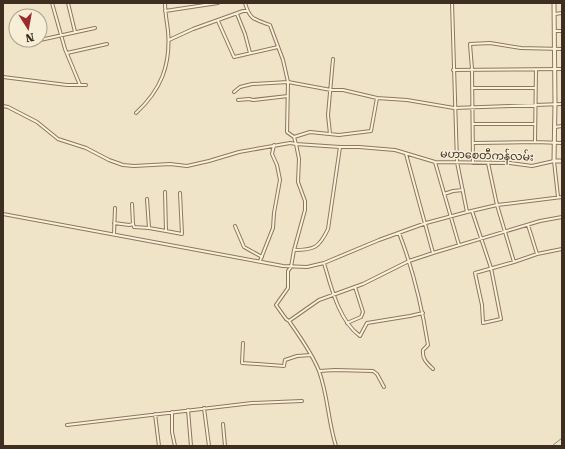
<svg xmlns="http://www.w3.org/2000/svg" width="565" height="449" font-family="'Roboto Serif','Noto Sans Myanmar',serif">
<rect width="100%" height="100%" fill="#f0e4c8"/>
<g fill="none" stroke-linecap="round" stroke-linejoin="round">
<!-- stream -->
<path stroke="#6f938a" stroke-width="1" d="M552 446 562 438"/>
<!-- minor casing -->
<g stroke="#8d765c" stroke-width="4">
<path id="minor" d="M52 3 65 49 80 85
M68 3 75 32
M245 3C250 20 254 19 270 25L283 60 288 82 287 132 294 137 296 144 340 147H359L395 150 435 162 510 163 532 166 554 161 558 197
M452 3 457 162 467 212
M165 11 218 3
M237 14 245 34 250 53
M555 14 562 13
M218 21 234 57 278 47
M555 31H562
M40 40 95 28
M169 40 193 29 243 11H247
M33 41 38 40
M67 53 107 44
M453 70 562 69
M3 77 67 85H86
M473 88H535
M234 92 240 87 252 84 288 82 331 90H343L377 98 407 100 454 108 562 104
M238 100 249 99 253 100 288 96
M3 106 8 107 37 122 58 139 86 148 109 160 123 165 134 166 170 164 187 166 209 161 239 152 290 143 296 144 299 159 298 182 305 201V210L294 250 291 267 288 271V288L276 305 286 319 289 321
M136 113C161 90 171 65 168 31 167 22 165 13 165 3
M473 124H535
M555 127 562 126
M330 134 328 115 333 59
M294 137 310 132 339 135 371 131 377 98
M535 142 536 69
M473 143 535 142 562 143
M406 154 433 253 540 221 562 217
M435 162 459 245
M473 163 472 69 470 44 490 43 521 48 562 49
M488 163 497 205 514 262 537 254 562 249
M444 194 453 191 463 190
M472 211 491 268 501 319 483 323 482 305 475 273 514 262
M3 214 283 266 307 267 324 263 379 240 426 223 467 212 497 205 562 197
M114 223 129 225 133 224 132 204
M133 224 134 227 149 228 147 199
M528 225 537 254
M235 226 244 247 262 257
M149 228 166 231 165 192
M166 231 182 234 180 193
M399 233C413 269 422 307 428 345L423 350C422 359 427 363 433 369
M114 234 115 208
M294 250C314 250 319 248 328 229L340 147
M260 261 273 228 274 213 280 180 277 165 272 154 274 145
M324 263C331 287 339 321 360 336L367 323 410 316 423 313
M347 323 361 317 363 312 355 287
M243 343 242 363 284 366 285 360 297 356 311 355
M319 371 335 370 373 371 377 374 384 387
M204 408 209 446
M188 410 191 446
M172 412V432L175 446
M155 414 159 446
M223 424 225 446
M67 425 252 403 302 401
M336 446C328 422 328 395 319 371 312 353 300 337 289 321L319 300 363 284 409 261 433 253"/>
</g>
<!-- tertiary casing -->
<g stroke="#8d765c" stroke-width="5">
<path id="tertiary" d="M554 3 555 103 554 161H562"/>
</g>
<!-- minor -->
<use href="#minor" stroke="#faf1dc" stroke-width="2"/>
<!-- tertiary -->
<use href="#tertiary" stroke="#faf1dc" stroke-width="3"/>
</g>
<g text-anchor="middle" stroke-width="3" stroke-linejoin="round" paint-order="stroke">
<!-- street labels -->
<g font-size="11" fill="#3d2e20" stroke="#f7eed8">
<text transform="translate(487 155) rotate(2)" y="4">မဟာစေတီကန်လမ်း</text>
</g>
</g>
<!-- border -->
<rect width="565" height="449" fill="none" stroke="#3d2e20" stroke-width="8"/>
<!-- north arrow -->
<g transform="translate(28 28) rotate(169)"><circle r="19" fill="#f7eed8" stroke="#ada18e"/>
<path d="M0-3L7 15L0 10L-7 15Z" fill="#9e2a2b"/>
<text y="-6" font-size="11" font-weight="bold" text-anchor="middle" fill="#3d2e20">N</text>
</g>
</svg>
